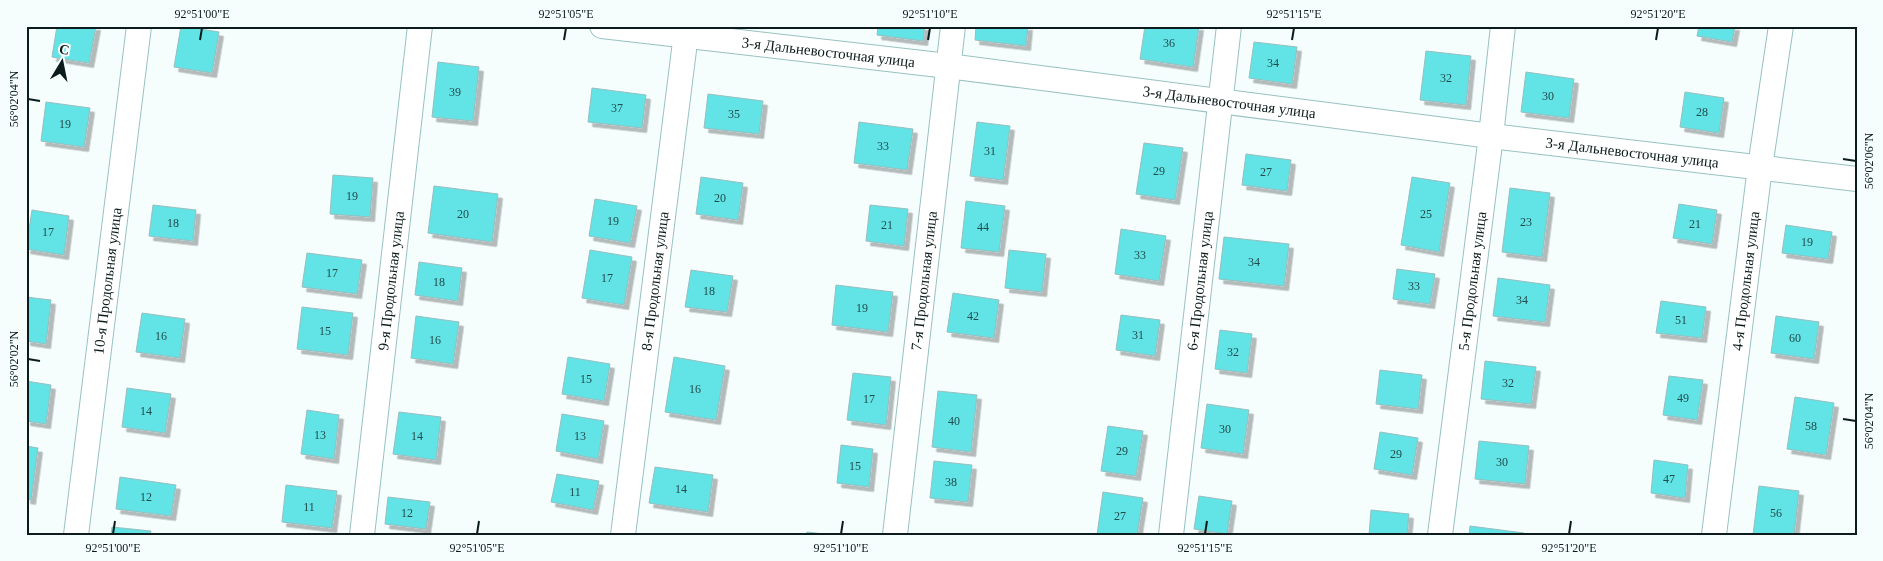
<svg xmlns="http://www.w3.org/2000/svg" width="1883" height="561" font-family="'Times New Roman',serif">
<defs>
<filter id="shadow"><feDropShadow dx="4.5" dy="4.5" stdDeviation="0" flood-color="#0004"/></filter>
</defs>
<rect width="100%" height="100%" fill="#f5fdfd"/>
<!-- building -->
<path fill="#62e3e5" stroke="#97bebf" filter="url(#shadow)" d="M57 26H96L89 63 52 57Z
M181 26 219 32 212 73 174 67Z
M878 26H925L923 41 877 35Z
M976 26H1028L1026 46 975 40Z
M1145 26H1199L1193 67 1140 59Z
M1699 26H1735L1732 42 1697 36Z
M1254 42 1297 47 1292 84 1249 78Z
M1426 51 1471 56 1466 105 1420 100Z
M438 62 479 67 473 121 432 117Z
M1526 72 1574 79 1569 118 1521 112Z
M592 88 646 95 642 128 588 122Z
M1685 92 1724 98 1719 133 1680 127Z
M708 94 763 101 759 134 704 128Z
M46 102 90 108 84 147 41 141Z
M859 122 913 129 907 170 854 163Z
M977 122 1010 126 1003 180 970 176Z
M1144 143 1183 148 1175 200 1136 194Z
M1246 154 1291 160 1287 191 1242 185Z
M333 175 373 178 370 217 330 214Z
M701 177 743 183 738 220 696 214Z
M1412 177 1450 183 1439 252 1401 245Z
M434 186 498 194 492 242 428 233Z
M1510 188 1550 193 1542 257 1502 252Z
M595 199 637 206 630 243 589 236Z
M966 201 1005 206 999 252 961 248Z
M1679 204 1717 210 1712 244 1673 238Z
M153 205 196 210 193 241 149 236Z
M870 205 908 209 904 246 866 241Z
M32 210 69 216 64 255 26 249Z
M1786 225 1832 232 1828 259 1782 253Z
M1121 229 1166 236 1159 281 1115 274Z
M1224 237 1289 244 1284 286 1219 279Z
M590 250 632 257 624 305 582 298Z
M1009 250 1046 254 1042 292 1005 288Z
M307 253 362 260 357 294 302 287Z
M419 262 462 268 458 301 415 295Z
M1397 269 1435 274 1430 304 1393 299Z
M691 270 733 276 727 312 685 307Z
M1498 278 1550 285 1545 322 1493 316Z
M836 285 893 292 888 332 832 325Z
M953 293 999 300 994 338 947 332Z
M26 297 51 300 46 344 26 341Z
M1661 301 1706 307 1702 338 1656 333Z
M302 307 353 313 348 355 297 349Z
M142 313 185 319 180 358 136 352Z
M1121 315 1160 320 1155 356 1116 350Z
M416 316 459 322 453 364 411 358Z
M1776 316 1819 322 1814 359 1771 353Z
M1220 330 1252 334 1247 373 1215 369Z
M568 357 610 364 604 401 562 394Z
M674 357 725 366 716 420 665 412Z
M1485 361 1536 367 1531 404 1481 399Z
M1380 370 1422 375 1418 409 1376 404Z
M853 373 891 377 886 425 847 420Z
M1669 376 1703 380 1697 420 1663 415Z
M26 381 51 385 46 424 26 421Z
M127 388 171 394 165 433 122 427Z
M938 391 977 395 971 452 932 447Z
M1795 397 1834 403 1826 455 1787 449Z
M1207 404 1249 410 1243 454 1201 448Z
M307 410 339 415 334 459 301 454Z
M399 412 441 417 436 460 393 454Z
M562 414 604 421 598 459 556 451Z
M1108 426 1143 431 1136 476 1101 471Z
M1380 432 1418 438 1412 475 1374 469Z
M1479 441 1529 446 1525 484 1475 479Z
M841 445 873 449 869 487 837 483Z
M26 446 38 448 31 500 26 499Z
M1654 460 1688 465 1685 498 1651 493Z
M934 461 972 465 968 502 930 498Z
M655 467 713 475 708 512 649 503Z
M557 474 599 481 593 510 551 502Z
M120 477 176 485 171 516 116 509Z
M286 485 337 491 332 528 282 522Z
M1759 486 1799 491 1794 535H1753Z
M1103 492 1143 498 1137 535H1097Z
M1199 496 1232 501 1227 534 1194 529Z
M388 497 430 502 426 529 385 524Z
M1371 510 1409 514 1407 535H1369Z
M1470 526 1524 533V535H1469Z
M112 527 151 531 150 535H111Z
M807 532 832 535H806Z"/>
<g fill="none" stroke-linecap="round" stroke-linejoin="round">
<!-- minor casing -->
<g stroke="#99c1c1" stroke-width="26">
<g id="minor">
<path id="s1" d="M602 26 948 66 1491 136 1857 179"/>
<path id="s2" d="M76 535 139 26"/>
<path id="s3" d="M362 535 420 26"/>
<path id="s4" d="M623 535 687 26"/>
<path id="s5" d="M895 535 953 26"/>
<path id="s6" d="M1171 535 1229 26"/>
<path id="s7" d="M1440 535 1491 136 1503 26"/>
<path id="s8" d="M1714 535 1760 167 1781 26"/>
</g>
</g>
<!-- minor -->
<use href="#minor" stroke="#fff" stroke-width="24"/>
</g>
<!-- ticks -->
<path fill="none" stroke="#0c1b1b" stroke-width="2" d="M200 40 202 28M564 40 566 28M928 40 930 28M1292 40 1294 28M1656 40 1658 28M28 99 40 101M1843 159 1856 161M28 359 40 361M1843 419 1856 421M113 534 115 521M477 534 479 521M841 534 843 521M1205 534 1207 521M1569 534 1571 521"/>
<g text-anchor="middle" stroke-width="4.5" stroke-linejoin="round" paint-order="stroke">
<!-- number labels -->
<g font-size="12" fill="#224d4e">
<text x="1169" y="47">36</text>
<text x="1273" y="67">34</text>
<text x="1446" y="82">32</text>
<text x="455" y="96">39</text>
<text x="1548" y="100">30</text>
<text x="617" y="112">37</text>
<text x="1702" y="116">28</text>
<text x="734" y="118">35</text>
<text x="65" y="128">19</text>
<text x="883" y="150">33</text>
<text x="990" y="155">31</text>
<text x="1159" y="175">29</text>
<text x="1266" y="176">27</text>
<text x="352" y="200">19</text>
<text x="720" y="202">20</text>
<text x="463" y="218">20</text>
<text x="1426" y="218">25</text>
<text x="613" y="225">19</text>
<text x="1526" y="226">23</text>
<text x="173" y="227">18</text>
<text x="1695" y="228">21</text>
<text x="887" y="229">21</text>
<text x="983" y="231">44</text>
<text x="48" y="236">17</text>
<text x="1807" y="246">19</text>
<text x="1140" y="259">33</text>
<text x="1254" y="266">34</text>
<text x="332" y="277">17</text>
<text x="607" y="282">17</text>
<text x="439" y="286">18</text>
<text x="1414" y="290">33</text>
<text x="709" y="295">18</text>
<text x="1522" y="304">34</text>
<text x="862" y="312">19</text>
<text x="973" y="320">42</text>
<text x="1681" y="324">51</text>
<text x="325" y="335">15</text>
<text x="1138" y="339">31</text>
<text x="161" y="340">16</text>
<text x="1795" y="342">60</text>
<text x="435" y="344">16</text>
<text x="1233" y="356">32</text>
<text x="586" y="383">15</text>
<text x="1508" y="387">32</text>
<text x="695" y="393">16</text>
<text x="1683" y="402">49</text>
<text x="869" y="403">17</text>
<text x="146" y="415">14</text>
<text x="954" y="425">40</text>
<text x="1811" y="430">58</text>
<text x="1225" y="433">30</text>
<text x="320" y="439">13</text>
<text x="417" y="440">14</text>
<text x="580" y="440">13</text>
<text x="1122" y="455">29</text>
<text x="1396" y="458">29</text>
<text x="1502" y="466">30</text>
<text x="855" y="470">15</text>
<text x="1669" y="483">47</text>
<text x="951" y="486">38</text>
<text x="681" y="493">14</text>
<text x="575" y="496">11</text>
<text x="146" y="501">12</text>
<text x="309" y="511">11</text>
<text x="407" y="517">12</text>
<text x="1776" y="517">56</text>
<text x="1120" y="520">27</text>
</g>
<!-- street labels -->
<g font-size="15" fill="#0c1b1b" stroke="#f5fdfd">
<text dy="5" stroke="none"><textPath href="#s1" startOffset="228">3-я Дальневосточная улица</textPath></text>
<text dy="5" stroke="none"><textPath href="#s1" startOffset="632">3-я Дальневосточная улица</textPath></text>
<text dy="5" stroke="none"><textPath href="#s1" startOffset="1038">3-я Дальневосточная улица</textPath></text>
<text dy="5" stroke="none"><textPath href="#s3" startOffset="256">9-я Продольная улица</textPath></text>
<text dy="5" stroke="none"><textPath href="#s5" startOffset="256">7-я Продольная улица</textPath></text>
<text dy="5" stroke="none"><textPath href="#s6" startOffset="256">6-я Продольная улица</textPath></text>
<text dy="5" stroke="none"><textPath href="#s8" startOffset="256">4-я Продольная улица</textPath></text>
<text dy="5" stroke="none"><textPath href="#s2" startOffset="256">10-я Продольная улица</textPath></text>
<text dy="5" stroke="none"><textPath href="#s4" startOffset="256">8-я Продольная улица</textPath></text>
<text dy="5" stroke="none"><textPath href="#s7" startOffset="256">5-я Продольная улица</textPath></text>
</g>
</g>
<!-- border -->
<rect width="1883" height="561" fill="none" stroke="#f5fdfd" stroke-width="55"/>
<!-- north arrow -->
<g transform="translate(62 62) rotate(10)" stroke="#f5fdfd" stroke-width="4" paint-order="stroke">
<path d="M0-4L9 19L0 12L-9 19Z" fill="#0c1b1b"/>
<text y="-8" font-size="14" font-weight="bold" text-anchor="middle" fill="#0c1b1b">С</text>
</g>
<rect x="28" y="28" width="1828" height="506" fill="none" stroke="#0c1b1b" stroke-width="2"/>
<g font-size="12" text-anchor="middle" fill="#0c1b1b">
<text x="202" y="18">92°51'00"E</text>
<text x="566" y="18">92°51'05"E</text>
<text x="930" y="18">92°51'10"E</text>
<text x="1294" y="18">92°51'15"E</text>
<text x="1658" y="18">92°51'20"E</text>
<text transform="translate(14 99) rotate(-90)" y="4">56°02'04"N</text>
<text transform="translate(1869 161) rotate(-90)" y="4">56°02'06"N</text>
<text transform="translate(14 359) rotate(-90)" y="4">56°02'02"N</text>
<text transform="translate(1869 421) rotate(-90)" y="4">56°02'04"N</text>
<text x="113" y="552">92°51'00"E</text>
<text x="477" y="552">92°51'05"E</text>
<text x="841" y="552">92°51'10"E</text>
<text x="1205" y="552">92°51'15"E</text>
<text x="1569" y="552">92°51'20"E</text>
</g>
</svg>
